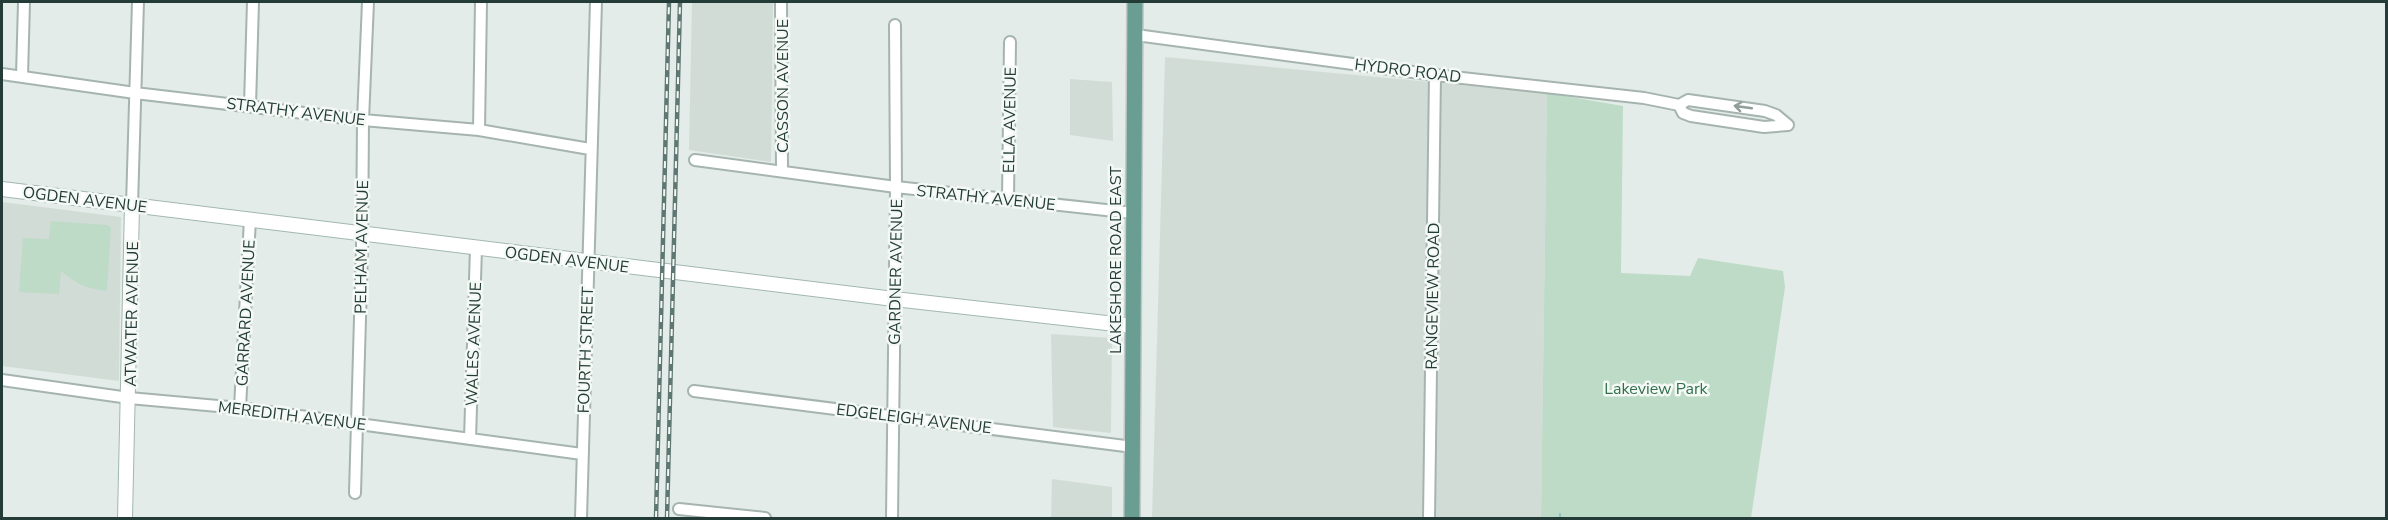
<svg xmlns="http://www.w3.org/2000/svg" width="2388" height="520" font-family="'Nunito Sans',sans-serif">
<rect width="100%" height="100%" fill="#e3ece8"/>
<!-- built -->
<path fill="#d2dcd7" d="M692 2H773L771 162 689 150Z
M1165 57 1547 93 1541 518H1152Z
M1070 79 1112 82 1113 141 1070 135Z
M2 202 121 217 119 381 2 366Z
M1051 334 1112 338 1111 433 1053 427Z
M1052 479 1112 487V518H1051Z"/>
<!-- green -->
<path fill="#bedbc7" d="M1547 93 1623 106 1621 273 1690 276 1698 258 1783 271 1785 287 1751 518H1541Z
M51 221 108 225 111 228 107 291C87 289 76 284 61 271L59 294 19 292 23 238 49 239Z"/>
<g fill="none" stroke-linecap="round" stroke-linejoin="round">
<!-- stream -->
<path stroke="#90c1cd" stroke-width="2" d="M1560 518V514"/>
<!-- street casing -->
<g stroke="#a6b4af" stroke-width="14">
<path id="street" d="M781 2 782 171
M1136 35 1435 75 1644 98 1679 105
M2 74 135 93 363 120 479 130 590 149
M22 76 24 2
M250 105 253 2
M1679 105 1688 100 1765 111 1776 115 1788 125
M1679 105 1683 113 1691 116 1764 127 1788 125
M479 130 481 2
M695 160 896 187 1133 213
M1008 198 1010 42
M132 205 138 2
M2 380 129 398 240 408 582 454
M694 391 1133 447
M240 408 250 219
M470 439 476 248
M355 493 362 248 363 120 368 2
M679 509 765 518
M581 518 596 2
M892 518 896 187 895 25
M1429 518 1435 75"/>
</g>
<!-- secondary casing -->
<g stroke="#a2b7b0" stroke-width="16">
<path id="secondary" d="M2 189 894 299 1133 326
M125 518 132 205"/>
</g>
<!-- primary casing -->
<g stroke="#c2c8c7" stroke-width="18">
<path id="primary" d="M1132 518 1135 2"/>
</g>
<!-- street -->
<use href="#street" stroke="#fff" stroke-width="10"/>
<!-- secondary -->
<use href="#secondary" stroke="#fff" stroke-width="14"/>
<!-- primary -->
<use href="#primary" stroke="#6b9e93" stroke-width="15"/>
<!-- rail casing -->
<g stroke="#5f7772" stroke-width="4.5">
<path id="rail" d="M656 518 669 2
M667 518 680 2"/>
</g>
<!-- rail -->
<use href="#rail" stroke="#f4f9f6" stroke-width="2" stroke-dasharray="7" stroke-linecap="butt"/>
</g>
<!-- one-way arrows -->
<defs><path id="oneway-shaft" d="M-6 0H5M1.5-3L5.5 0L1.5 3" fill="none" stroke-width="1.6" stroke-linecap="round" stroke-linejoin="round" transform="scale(1.5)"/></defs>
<use stroke="#929e9b" href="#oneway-shaft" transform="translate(1743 107) rotate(-172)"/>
<g text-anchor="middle" stroke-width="5" stroke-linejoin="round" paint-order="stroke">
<!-- street labels -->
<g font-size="16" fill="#243c37" stroke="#f4f9f6">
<text transform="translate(1408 70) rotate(7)" y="6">HYDRO ROAD</text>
<text transform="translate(782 86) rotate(-90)" y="6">CASSON AVENUE</text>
<text transform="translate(296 111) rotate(7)" y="6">STRATHY AVENUE</text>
<text transform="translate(1009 120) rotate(-89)" y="6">ELLA AVENUE</text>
<text transform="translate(986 197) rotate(6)" y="6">STRATHY AVENUE</text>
<text transform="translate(85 199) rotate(7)" y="6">OGDEN AVENUE</text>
<text transform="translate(361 247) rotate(-89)" y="6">PELHAM AVENUE</text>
<text transform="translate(567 259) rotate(7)" y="6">OGDEN AVENUE</text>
<text transform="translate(1115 260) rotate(-90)" y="6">LAKESHORE ROAD EAST</text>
<text transform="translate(895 272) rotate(-89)" y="6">GARDNER AVENUE</text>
<text transform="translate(1432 296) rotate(-89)" y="6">RANGEVIEW ROAD</text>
<text transform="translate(245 313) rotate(-87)" y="6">GARRARD AVENUE</text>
<text transform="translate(131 314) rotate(-89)" y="6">ATWATER AVENUE</text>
<text transform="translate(473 344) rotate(-88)" y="6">WALES AVENUE</text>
<text transform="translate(585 350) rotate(-88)" y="6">FOURTH STREET</text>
<text transform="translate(292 415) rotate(7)" y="6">MEREDITH AVENUE</text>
<text transform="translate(914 418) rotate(7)" y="6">EDGELEIGH AVENUE</text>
</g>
<!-- park labels -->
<g font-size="16" fill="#31704c" stroke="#f4f9f6">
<text x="1656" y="394">Lakeview Park</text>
</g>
</g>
<!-- border -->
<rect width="2388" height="520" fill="none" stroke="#243c37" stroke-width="6"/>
</svg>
